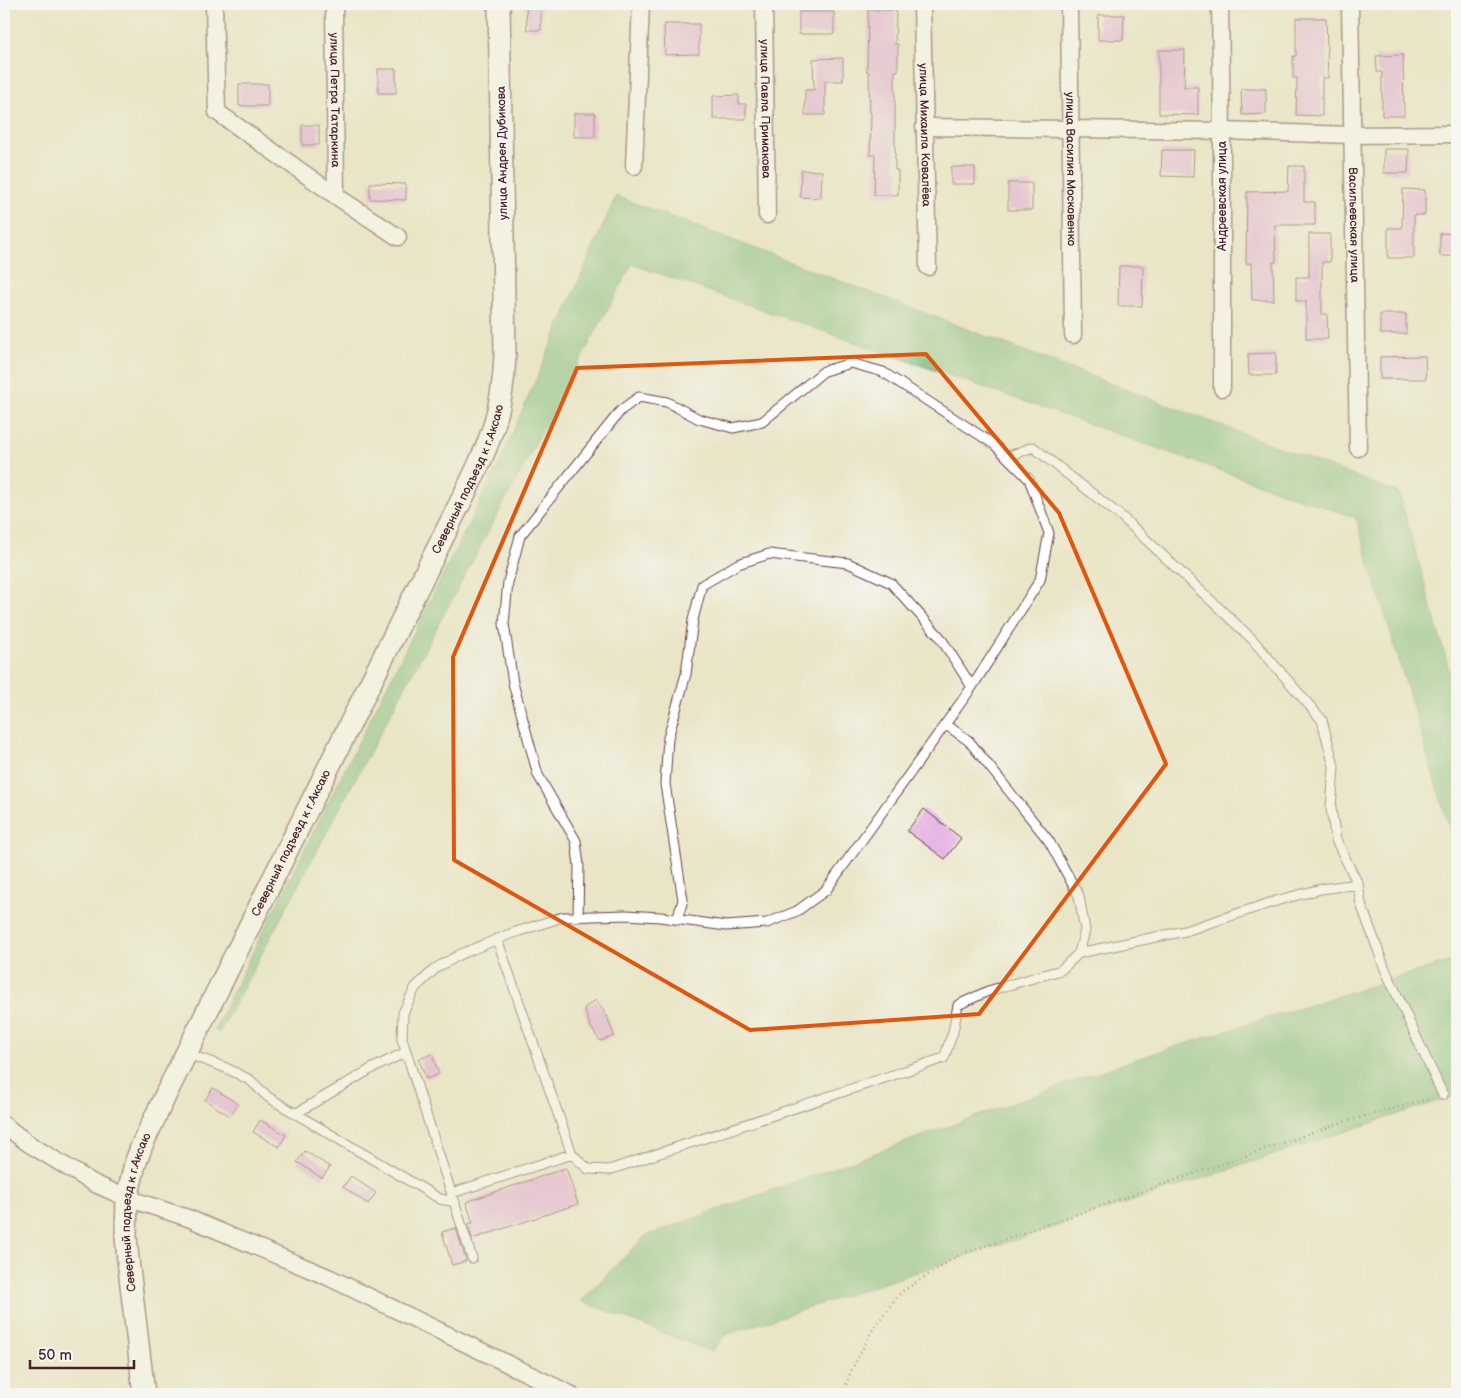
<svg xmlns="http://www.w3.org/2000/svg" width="1461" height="1398" font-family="'Balsamiq Sans',sans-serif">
<rect width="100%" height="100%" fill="#f6f6f2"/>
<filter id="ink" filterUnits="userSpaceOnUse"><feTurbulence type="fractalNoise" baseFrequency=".02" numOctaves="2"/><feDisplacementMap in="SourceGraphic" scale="10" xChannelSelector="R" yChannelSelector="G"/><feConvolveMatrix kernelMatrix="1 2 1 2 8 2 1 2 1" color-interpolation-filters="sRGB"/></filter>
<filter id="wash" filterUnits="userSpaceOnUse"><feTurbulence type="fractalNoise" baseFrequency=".0096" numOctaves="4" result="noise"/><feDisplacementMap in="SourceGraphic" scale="20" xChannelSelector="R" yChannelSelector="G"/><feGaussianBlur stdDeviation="1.12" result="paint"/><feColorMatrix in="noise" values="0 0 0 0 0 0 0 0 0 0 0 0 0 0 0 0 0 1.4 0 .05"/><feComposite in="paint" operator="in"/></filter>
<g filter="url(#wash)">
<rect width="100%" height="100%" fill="#eae5c7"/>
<!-- forest -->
<path fill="#7bbd7f" stroke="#626e55" d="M616 196 1399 493 1457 698V854L1356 518 632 264 219 1033 214 1029 500 462Z
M1457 959V1095L725 1335 712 1352 581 1301 645 1236 1133 1060Z"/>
<g id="blocks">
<!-- building -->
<path fill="#e2a2de" d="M526 4H541V30H527Z
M868 10H896L895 44H898V71H895V170H898V195H874L875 155H870L871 113H870L869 72H867Z
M799 12H834V34H799Z
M1098 15H1124L1123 40H1098Z
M1296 18H1326L1328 78H1322V116L1296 115 1297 78H1293V56H1296Z
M664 24H699V54L665 55Z
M1159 50H1185L1184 87H1198V115L1159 114Z
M1403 55 1404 116H1382V72H1377L1376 56Z
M843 58V81H825V115H805V90H814L813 59Z
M378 69H396V93H378Z
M239 84H268V106H239Z
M1241 89H1266V114L1242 115Z
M739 95V104H746V119H713V96Z
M574 113H595V137H574Z
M302 125H319V145H302Z
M1384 149H1409L1408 173H1384Z
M1162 150H1194L1193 177 1161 176Z
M1289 166H1304V202H1315V225H1275L1276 262H1273L1274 300H1252L1251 263H1246L1247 192 1288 191Z
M951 167H975V184H951Z
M801 170 822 171 821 198 800 197Z
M370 183 406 184V200L370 199Z
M1008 183H1032V210H1008Z
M1403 189 1425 190V215H1414V258H1388V228H1402Z
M1440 233 1457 234V256H1440Z
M1309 234H1330V262H1322V314H1327L1328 339H1306V301H1296V277H1309Z
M1119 266H1143L1142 306H1118Z
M1380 314H1406V334H1380Z
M1276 353V375H1249L1248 354Z
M1425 356 1426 379H1380V357Z
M924 809 961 838 945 859 907 831Z
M596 1000 607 1016 614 1036 600 1041 590 1026 584 1008Z
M432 1054 439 1074 426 1079 419 1059Z
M213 1088 238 1104 230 1116 205 1100Z
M260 1120 286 1135 279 1147 253 1132Z
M305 1151 330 1167 322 1178 297 1162Z
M566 1168 578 1204 472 1239 468 1224 473 1223 466 1202Z
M351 1176 376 1193 368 1204 343 1187Z
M456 1228 466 1261 452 1265 442 1232Z"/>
</g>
</g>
<g filter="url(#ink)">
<use href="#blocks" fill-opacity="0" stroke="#623d42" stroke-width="1"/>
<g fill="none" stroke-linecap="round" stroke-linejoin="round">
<!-- service casing -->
<g stroke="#623d42" stroke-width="11">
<path id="service" d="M1007 457 1033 447 1122 517 1252 639 1322 720 1334 766 1331 809 1336 840 1358 884 1361 904 1385 969 1443 1095
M677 920 683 900 665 784 668 738 686 674 693 620 702 585 738 564 769 554 848 563 891 583 940 637 972 687
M497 939 572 1154 588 1169 609 1170 944 1058 953 1032 958 1005 988 991 1061 970 1079 953 1085 930 1079 896 1049 841 969 741 945 724
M1079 953 1185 931 1279 900 1321 889 1358 884
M186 1053 226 1068 250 1080 268 1097 281 1105 440 1199 455 1202
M295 1114 371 1069 406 1052
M452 1193 572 1154
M472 1258 402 1039 403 1013 415 988 436 968 461 954 510 934 563 917 626 915 660 917 726 926 767 923 797 911 826 890 972 687 1040 580 1049 533 1029 479 995 445 883 372 851 363 824 371 762 422 733 428 699 419 667 402 639 397 621 410 520 536 508 582 504 624 513 683 538 775 576 841 579 866 578 917"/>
</g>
<!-- minor casing -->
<g stroke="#623d42" stroke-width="19">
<g id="minor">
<path d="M214 4 217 112 336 196 398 237"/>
<path id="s1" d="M334 4 336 196"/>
<path id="s2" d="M764 4 767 215"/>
<path id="s3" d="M922 4 928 267"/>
<path id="s4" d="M1069 4 1073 335"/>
<path d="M1220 4 1222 131V388"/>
<path id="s5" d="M1350 4 1358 448"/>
<path d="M924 127 1222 131 1352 135 1457 134"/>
<path d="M634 166 641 4"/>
<path d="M4 1125 29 1144 95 1184 127 1198 188 1218 328 1277 570 1394"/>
</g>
</g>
<!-- tertiary casing -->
<g stroke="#623d42" stroke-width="24">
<g id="tertiary">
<path id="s6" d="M144 1394 128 1260 126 1236 127 1198 135 1164 142 1145 167 1092 467 489C491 441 503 410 505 355L499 4"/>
</g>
</g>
<!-- path -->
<path stroke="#623d42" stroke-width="2.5" stroke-dasharray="1 4" stroke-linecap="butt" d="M843 1394 850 1373 873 1329 901 1292 959 1255 1343 1122 1432 1098"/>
<!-- service -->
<use href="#service" stroke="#fff" stroke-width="9"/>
<!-- minor -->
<use href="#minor" stroke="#fff" stroke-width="16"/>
<!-- tertiary -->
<use href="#tertiary" stroke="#fff" stroke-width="21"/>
</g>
</g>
<!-- marked area -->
<path d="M0 0H1461V1398H0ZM926 354 1059 513 1166 764 979 1014 750 1030 454 860 453 657 577 368Z" fill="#eae5c7" fill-opacity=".55" fill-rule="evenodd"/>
<path fill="none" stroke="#e0560e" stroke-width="4" stroke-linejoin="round" d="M926 354 1059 513 1166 764 979 1014 750 1030 454 860 453 657 577 368Z"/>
<g text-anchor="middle" stroke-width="4" stroke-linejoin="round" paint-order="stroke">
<!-- street labels -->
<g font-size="12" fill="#4a1f2b" stroke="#f6f6f2">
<text dy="4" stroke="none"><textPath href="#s1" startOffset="96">улица Петра Татаркина</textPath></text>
<text dy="4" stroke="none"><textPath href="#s2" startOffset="105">улица Павла Примакова</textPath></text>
<text dy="4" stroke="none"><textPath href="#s3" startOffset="131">улица Михаила Ковалёва</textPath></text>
<text transform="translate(502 153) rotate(-91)" y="4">улица Андрея Дубикова</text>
<text dy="4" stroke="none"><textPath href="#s4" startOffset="165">улица Василия Московенко</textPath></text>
<text transform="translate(1222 196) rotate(-90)" y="4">Андреевская улица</text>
<text dy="4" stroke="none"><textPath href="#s5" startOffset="221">Васильевская улица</textPath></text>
<text dy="4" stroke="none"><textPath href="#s6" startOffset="994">Северный подъезд к г.Аксаю</textPath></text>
<text dy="4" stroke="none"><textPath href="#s6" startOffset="589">Северный подъезд к г.Аксаю</textPath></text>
<text dy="4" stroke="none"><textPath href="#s6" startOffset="184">Северный подъезд к г.Аксаю</textPath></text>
</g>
</g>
<!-- margin -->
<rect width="1461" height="1398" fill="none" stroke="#f6f6f2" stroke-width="20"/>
<!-- scale -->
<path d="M30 1360v8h104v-8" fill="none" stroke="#4a1f2b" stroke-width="2.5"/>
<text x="38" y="1360" font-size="15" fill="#4a1f2b" stroke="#f6f6f2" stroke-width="4" paint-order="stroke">50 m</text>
</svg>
